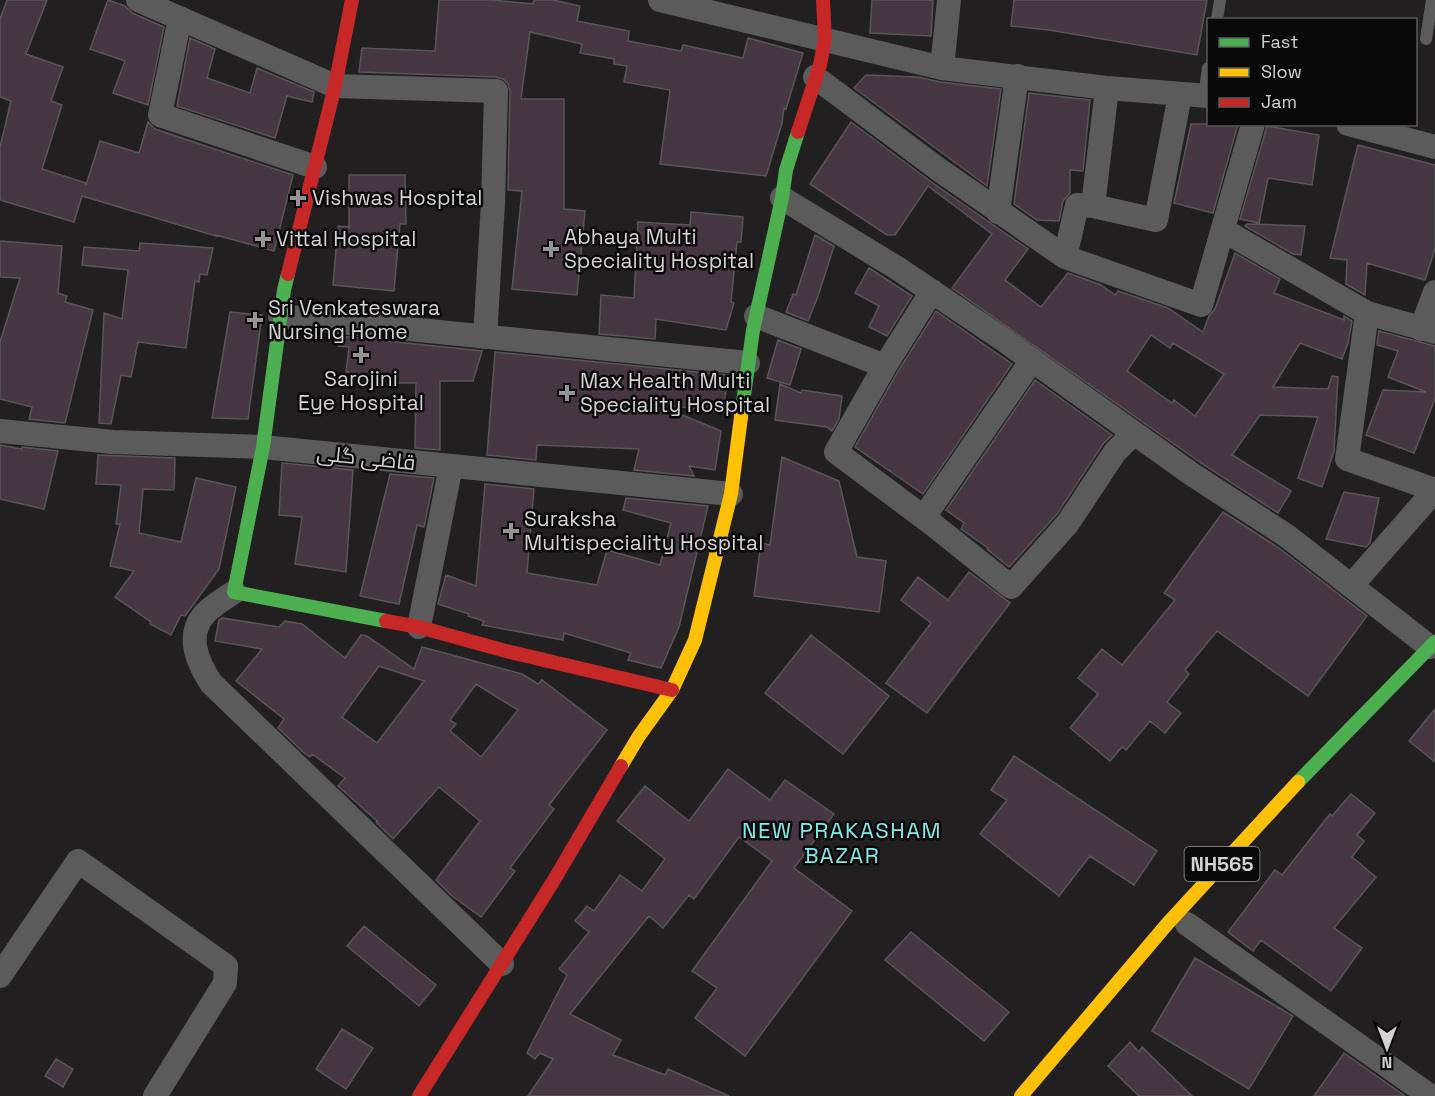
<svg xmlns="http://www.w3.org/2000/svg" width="1435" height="1096" font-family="'Space Grotesk',Cairo,sans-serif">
<rect width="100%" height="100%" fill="#211f20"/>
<!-- building -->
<path fill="#463641" stroke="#585657" stroke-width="1.5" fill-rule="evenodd" d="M7 0H47L26 54 63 67 51 101 62 105 42 169 86 183V185L100 141 139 153 148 122 155 129 293 175 274 251 216 235V236L82 196 74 222 0 200V147L11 101 0 97V19Z
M108 0 125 6 132 13 164 27 148 105 113 93 125 61 90 49Z
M439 0H492L533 4 534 0H553L580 6 577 21 629 31 628 41 681 51 683 45 743 58 748 38 803 53 786 109 784 108 782 123 766 176 660 164 670 90 624 82 627 66 614 64V59L580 53 582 44 530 32 521 99H564V209L585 211 577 295 512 289 522 191 508 190 510 91 508 84 503 79 496 77 359 72 362 48 435 51Z
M872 0H933L931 36 870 33Z
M1014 0H1207L1197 55 1049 30 1011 26Z
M190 38 215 49 207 78 250 93 257 68 314 92 312 102 287 96 275 138 177 106Z
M866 75 918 77 940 82 1001 89 987 186 854 88Z
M1029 93 1090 100 1083 171 1070 170V193L1063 201 1059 221 1037 220 1014 204Z
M851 122 930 181 1028 249 1005 280 1041 307 1068 273 1101 285 1115 295 1118 291 1168 308 1203 332 1209 316 1215 309 1235 253 1280 279 1274 293 1344 320V316L1352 321 1348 343 1342 359 1300 343 1273 387 1328 389 1332 376 1338 377 1334 451 1322 487 1298 478 1318 417 1260 415 1232 455 1291 491 1278 513 1201 463 952 288 992 234 928 186 895 235H887L810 184ZM1151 335 1170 348 1173 343 1224 374 1195 416 1174 400 1172 403 1127 371Z
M1191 124H1238L1213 213 1174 203Z
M1267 126 1319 135 1312 185 1268 178 1259 223 1240 219Z
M1358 145 1435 165V249L1425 280 1367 263 1365 295 1346 284 1347 260 1330 258Z
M349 175H405L406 224H400L394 291 333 285 338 226 349 227Z
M691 212 743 217 741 242H737L731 302 734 303 726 330 656 319 655 339 599 334 601 295 634 298 638 222 690 225Z
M1247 224 1305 226 1301 255 1293 254 1245 226Z
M815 235 834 246 818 296 808 321 786 312 793 294 796 295Z
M0 241 62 246 58 293 67 296 65 302 93 310 65 423 29 419 32 407 0 399V342L20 278 0 277Z
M140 243 213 248 207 275 200 274 199 282 195 281 186 348 138 342 131 377 121 375 111 424 99 423 104 313 122 319 128 270 82 265 84 247 139 251Z
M869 268 912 296 887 336 869 327 879 306 855 293Z
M936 311 1012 364 923 494 855 447 897 373Z
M230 312 262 315 248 419 212 418Z
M1379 331 1435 346V399L1414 453 1366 435 1383 390 1426 392 1388 377 1398 351 1377 345Z
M339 336 482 351 473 381H440V450L415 448 416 383H397V379L346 372 349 347 338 346Z
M778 340 801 349 790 385 767 378Z
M495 352 728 375 723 413 669 405 668 409 721 431 715 470 689 466 694 476 634 470 639 449 537 445 536 460 487 455Z
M1035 380 1112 435 1103 444 1057 514 1009 567 987 549 988 548 961 529 964 523 946 510Z
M780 384 801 393 802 390 842 396 839 419 832 431 827 427 775 420Z
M0 445 22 449V447L58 451 44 509 0 499Z
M98 455 175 458 174 490 143 489 139 533 181 542 196 478 236 487 219 569 185 616 181 615 171 635 150 624 151 622 115 597 134 571 110 566 120 524H116L121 485 96 484Z
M782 457 839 481 857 557 886 561 879 612 754 596 761 543 770 545Z
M282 463 353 470 346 572 295 564 302 517 279 515Z
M390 474 434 478 424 527 417 525 399 604 360 596Z
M485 484 534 489 527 573 597 585 607 550 660 565 671 523 623 510 626 498 708 506 679 627 661 668 628 660 631 653 564 633 563 640 482 625 484 621 468 616 469 614 438 604 446 575 476 586Z
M1344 492 1379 498 1370 543 1366 547 1326 539Z
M1223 512 1279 548 1367 616 1308 696 1217 631 1185 670 1189 674 1167 702 1181 713 1165 733 1150 721 1126 750 1122 747 1110 761 1070 728 1098 694 1078 678 1102 649 1122 665 1175 600 1164 593Z
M969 572 1010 603 927 713 886 683 931 623 901 600 918 577 948 600Z
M222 618 279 627 285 621 302 624 345 658 361 635 367 636 414 669 422 647 522 674 538 684 542 680 607 730 549 805 554 809 510 868 515 871 481 917 451 895 436 880 480 821 439 787 393 839 376 822 377 821 338 786 345 778 312 754 310 757 303 752 278 728 284 719 236 681 262 649 215 641 219 620ZM379 666 424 681 377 743 342 717ZM476 684 518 710 481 757 450 731 456 724 450 720Z
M811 635 889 696 843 754 765 693Z
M1435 709V762L1409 741Z
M1014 756 1157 851 1134 885 1090 856 1059 896 980 834 1007 800 991 790Z
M728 769 770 800 785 780 834 814 794 868 852 911 745 1056 695 1018 717 988 692 971 772 861 739 837 694 899 689 895 663 928 649 916 570 1014 621 1040 613 1055 665 1075 668 1069 729 1096H528L553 1059 540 1053 535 1059 527 1053 567 975 559 969 589 932 575 921 587 906 594 911 620 875 642 891 665 859 617 821 645 786 689 821Z
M1351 794 1375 813 1357 835 1364 841 1352 857 1376 877 1334 928 1362 948 1331 991 1261 940 1253 951 1228 932 1275 870 1282 875 1330 814 1332 816Z
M364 926 436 985 419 1006 347 946Z
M911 932 1009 1012 984 1041 885 960Z
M1195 958 1293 1016 1249 1089 1152 1031Z
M342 1029 373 1048 346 1089 316 1069Z
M1130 1042 1139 1052 1142 1047 1192 1096H1139L1108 1066Z
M1344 1053 1405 1096H1314Z
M56 1059 73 1069 63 1087 45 1076Z"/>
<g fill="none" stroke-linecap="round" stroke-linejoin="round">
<!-- lane -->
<path stroke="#5c5b5c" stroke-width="12" d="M1217 20 1220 0
M1426 39 1432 0
M1204 96 1208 68"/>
<!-- street -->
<path stroke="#5c5b5c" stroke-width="24" d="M138 0 335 86 496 91 493 203 485 337
M660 0 942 68 1107 88 1208 96
M180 18 160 115 315 167
M942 68 949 0
M815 77 938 169 1065 257 1201 305 1253 124
M1348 124 1435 147
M782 198 897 268 1001 338 1193 475 1287 536 1430 647
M1093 206 1156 220 1180 95
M998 212 1017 76
M1223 230 1367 313 1435 332
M1065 257 1077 205 1093 206 1107 88
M280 316 748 363
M756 316 885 366 836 452 931 523 1011 587 1068 523 1115 452 1134 433
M1421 329 1435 292
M885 366 932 291
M0 431 113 442 263 447 731 494
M924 517 1032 360
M1351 586 1435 490 1347 459 1367 313
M234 592C224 599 211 606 203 616 186 637 198 663 211 683L502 964
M419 627 451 466
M1187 924 1430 1096
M0 976 78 861 226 966 225 983 155 1096"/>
<!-- fast -->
<path stroke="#4caf50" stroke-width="14" d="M288 274 284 290 263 447 234 592 386 621
M741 417 753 330 782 198 786 170 798 132
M1298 782 1435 642"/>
<!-- slow -->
<path stroke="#ffc107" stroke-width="14" d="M621 766 639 736 672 690 695 640 731 494 741 417
M1021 1096 1168 923 1298 782"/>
<!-- jam -->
<path stroke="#c62828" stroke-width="14" d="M798 132 820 65 825 39 823 0
M288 274 335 86 352 0
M386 621 419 627 506 651 672 690
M419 1096 554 880 621 766"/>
</g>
<!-- markers -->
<g fill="#969395" stroke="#0a0909" stroke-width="2">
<path d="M295 189h6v6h6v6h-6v6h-6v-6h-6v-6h6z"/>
<path d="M260 230h6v6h6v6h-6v6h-6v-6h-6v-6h6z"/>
<path d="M548 240h6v6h6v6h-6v6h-6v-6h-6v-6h6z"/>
<path d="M252 311h6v6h6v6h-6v6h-6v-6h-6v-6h6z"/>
<path d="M358 346h6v6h6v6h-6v6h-6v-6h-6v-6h6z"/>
<path d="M564 384h6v6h6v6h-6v6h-6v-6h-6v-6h6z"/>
<path d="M508 522h6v6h6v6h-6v6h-6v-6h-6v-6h6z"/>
</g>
<g text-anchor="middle" stroke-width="5" stroke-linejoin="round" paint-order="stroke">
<!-- shield labels -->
<rect fill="#0a0909" stroke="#989697" stroke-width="1.5" x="1184.5" y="847" width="75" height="34" rx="4.5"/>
<g font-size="20" font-weight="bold" fill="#d5d2d4">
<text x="1222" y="871">NH565</text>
</g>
<!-- poi labels -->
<g font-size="21" fill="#d5d2d4" stroke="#0a0909" text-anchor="start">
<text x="312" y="205">Vishwas Hospital</text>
<text x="564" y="244">Abhaya Multi<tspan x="564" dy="24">Speciality Hospital</tspan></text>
<text x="276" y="246">Vittal Hospital</text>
<text x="268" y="315">Sri Venkateswara<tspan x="268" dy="24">Nursing Home</tspan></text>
<text x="361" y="386" text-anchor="middle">Sarojini<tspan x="361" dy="24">Eye Hospital</tspan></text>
<text x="580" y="388">Max Health Multi<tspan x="580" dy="24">Speciality Hospital</tspan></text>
<text x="524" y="526">Suraksha<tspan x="524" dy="24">Multispeciality Hospital</tspan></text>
</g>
<!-- street labels -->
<g font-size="21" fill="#d5d2d4" stroke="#0a0909">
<text transform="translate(366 458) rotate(6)" y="7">قاضی گلی</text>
</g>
<!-- neighbourhood labels -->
<g font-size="22" letter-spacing="1.5" fill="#80ecea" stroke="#0a0909">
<text x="842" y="838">NEW PRAKASHAM<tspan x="842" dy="25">BAZAR</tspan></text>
</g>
</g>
<!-- legend -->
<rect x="1207" y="18" width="210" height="108" fill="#0a0909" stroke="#5b595a" stroke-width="1.5"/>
<rect x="1219" y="38" width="30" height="9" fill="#4caf50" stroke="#5b595a" stroke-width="1.5"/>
<text x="1261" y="48" font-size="18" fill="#d5d2d4">Fast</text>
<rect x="1219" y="68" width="30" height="9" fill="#ffc107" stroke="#5b595a" stroke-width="1.5"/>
<text x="1261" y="78" font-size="18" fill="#d5d2d4">Slow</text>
<rect x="1219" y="98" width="30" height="9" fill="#c62828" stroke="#5b595a" stroke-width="1.5"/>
<text x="1261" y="108" font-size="18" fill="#d5d2d4">Jam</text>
<!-- north arrow -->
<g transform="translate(1387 1048) rotate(180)" stroke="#0a0909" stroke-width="4.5" paint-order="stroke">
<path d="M0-4.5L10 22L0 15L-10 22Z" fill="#d5d2d4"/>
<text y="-9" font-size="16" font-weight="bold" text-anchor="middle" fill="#d5d2d4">N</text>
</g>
</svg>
